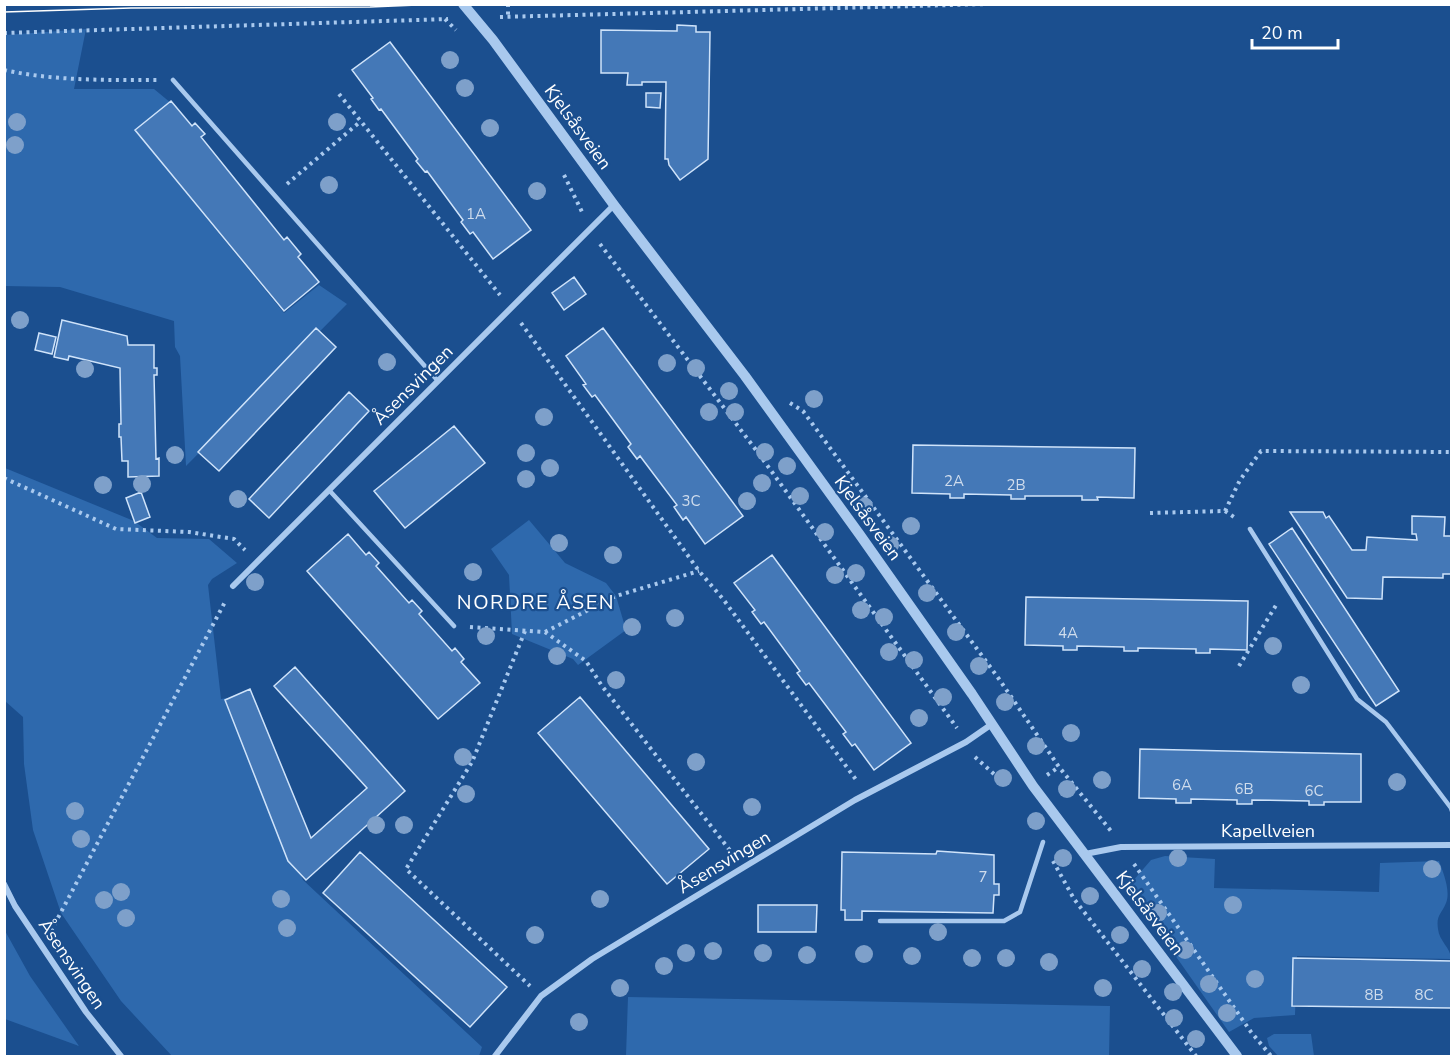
<svg xmlns="http://www.w3.org/2000/svg" width="1456" height="1061" font-family="'Nunito Sans',sans-serif">
<rect width="100%" height="100%" fill="#1b4f8f"/>
<!-- green -->
<path fill="#2e69ad" d="M86 29 74 89H154L171 103 136 132 284 313 319 285 347 304 186 466 180 356 175 347 174 321 60 287 5 286V35Z
M5 468 134 521 157 538 209 539 237 563 212 579 208 585 221 699 227 698 303 880 482 1047 479 1056H172L121 1001 61 913 33 830 24 764 23 717 5 701Z
M529 520 565 563 606 583 616 596 626 630 578 665 573 659 512 634 509 575 491 549Z
M1165 856 1215 859 1214 888 1379 892 1380 863 1439 861C1443 872 1451 891 1446 903 1441 915 1436 915 1438 929 1439 941 1451 948 1451 959L1297 956 1295 1015 1254 1018 1229 1032 1132 894V882L1151 860Z
M4 929 30 976 79 1046 5 1019Z
M628 997 1110 1006 1109 1056H626Z
M1274 1034H1311L1314 1056H1341H1278L1269 1046 1267 1038Z"/>
<!-- building -->
<path fill="#4478b7" stroke="#cfe3fa" stroke-width="1.5" d="M677 25 696 26V32H710L708 159 680 180 669 165 668 159H665L666 82H642V85H627L628 73H601V30L677 31Z
M390 42 531 230 493 259 473 232 470 234 461 222 463 220 427 171 425 172 416 161 418 159 381 109 379 110 371 99 373 98 352 70Z
M646 93H661L660 108 646 107Z
M171 101 192 126 195 123 205 134 201 137 284 240 287 237 301 254 298 257 319 282 284 311 135 130Z
M574 277 586 294 564 310 552 293Z
M62 320 127 336 128 345H154V368H157V375H154L156 459 159 458V476L128 477V461H122L121 437H119V424H121L120 368 69 356 68 360 54 357Z
M316 328 336 347 219 471 198 452Z
M603 328 743 516 705 544 686 517 683 520 674 507 677 505 640 456 637 459 628 447 631 444 595 395 592 397 583 385 586 384 566 356Z
M39 333 56 337 52 354 35 350Z
M349 392 369 411 269 518 249 499Z
M454 426 485 463 405 528 374 491Z
M913 445 1135 448 1134 498 1097 497 1098 500H1082V496H1025V499H1011V495L964 494V498H950V494L912 493Z
M141 492 150 517 135 523 126 498Z
M1290 512H1323L1326 518 1329 516 1352 550H1366L1367 537 1417 540 1416 534H1412V516L1445 517 1444 536H1452V574H1443V578L1383 577 1382 599 1347 598Z
M1292 528 1399 691 1376 706 1269 544Z
M348 534 366 555 369 552 379 563 376 566 409 603 412 600 422 611 419 614 452 651 455 648 464 659 461 662 480 683 438 719 307 571Z
M772 555 911 743 874 770 855 744 852 746 843 734 846 732 809 683 806 685 797 673 800 671 764 622 761 624 752 612 755 610 734 583Z
M1026 597 1248 601 1247 650 1210 649V653H1196V649L1138 648V651H1124V647L1077 646V650H1063V646L1025 645Z
M295 667 405 791 306 880 288 861 225 700 250 689 311 838 367 788 274 686Z
M580 697 709 849 667 884 538 733Z
M1140 749 1361 754V802H1324V805H1309V801L1252 800V804H1237V800L1191 799V803H1176V799L1139 798Z
M937 851 994 855V884H999V895H994L993 913 862 911V920H845V910H841L842 852 936 854Z
M360 852 507 987 470 1027 323 893Z
M758 905H817L816 932H758Z
M1293 958 1452 961 1451 1008 1292 1006Z"/>
<g fill="none" stroke-linecap="round" stroke-linejoin="round">
<!-- path -->
<path stroke="#a9c9ee" stroke-width="4" stroke-dasharray="3 4.5" stroke-linecap="butt" d="M508 4V17
M500 17 988 4
M445 19 456 30
M4 33 448 19
M4 70C55 81 106 80 157 80
M339 94 500 295
M564 175 583 214
M287 184 361 121
M600 244 759 454 957 728
M521 323 699 571 723 599 857 781
M790 403 803 411 999 679 1059 767 1111 831
M4 478 116 529 189 532 234 539 245 550
M1225 511 1240 480 1261 451 1452 452
M1150 513 1225 511 1237 519
M470 627 545 632 586 661 602 686 732 853
M525 631 472 762 406 869 530 986
M545 632 616 596 699 571
M1239 666 1278 602
M975 757 1005 784
M1047 775 1059 767
M1053 861 1074 899 1196 1056
M1134 864 1251 1032 1271 1056
M51 931 226 600"/>
<!-- service -->
<path stroke="#a9c9ee" stroke-width="4.5" d="M173 80 438 381
M329 490 454 626
M1250 529 1357 699 1386 722 1451 808 1452 811
M880 921H1004L1020 912 1043 842"/>
<!-- minor -->
<path stroke="#a9c9ee" stroke-width="6" d="M233 586 614 205
M1085 854 1121 847 1452 845
M4 884 15 906 86 1012 121 1056
M495 1056 541 996 592 959 855 800 966 742 992 724"/>
<!-- tertiary -->
<path stroke="#a9c9ee" stroke-width="10" d="M463 4 493 40 614 205 745 376 860 535 972 694 1033 786 1237 1056"/>
<!-- tram -->
<path stroke="#fff" stroke-width="1.5" d="M4 12 131 8 370 7 441 4"/>
</g>
<!-- trees -->
<g fill="#7ea0ca">
<circle cx="450" cy="60" r="9"/>
<circle cx="465" cy="88" r="9"/>
<circle cx="17" cy="122" r="9"/>
<circle cx="337" cy="122" r="9"/>
<circle cx="490" cy="128" r="9"/>
<circle cx="15" cy="145" r="9"/>
<circle cx="329" cy="185" r="9"/>
<circle cx="537" cy="191" r="9"/>
<circle cx="20" cy="320" r="9"/>
<circle cx="387" cy="362" r="9"/>
<circle cx="667" cy="363" r="9"/>
<circle cx="696" cy="368" r="9"/>
<circle cx="85" cy="369" r="9"/>
<circle cx="729" cy="391" r="9"/>
<circle cx="814" cy="399" r="9"/>
<circle cx="709" cy="412" r="9"/>
<circle cx="735" cy="412" r="9"/>
<circle cx="544" cy="417" r="9"/>
<circle cx="765" cy="452" r="9"/>
<circle cx="526" cy="453" r="9"/>
<circle cx="175" cy="455" r="9"/>
<circle cx="787" cy="466" r="9"/>
<circle cx="550" cy="468" r="9"/>
<circle cx="526" cy="479" r="9"/>
<circle cx="762" cy="483" r="9"/>
<circle cx="142" cy="484" r="9"/>
<circle cx="103" cy="485" r="9"/>
<circle cx="800" cy="496" r="9"/>
<circle cx="238" cy="499" r="9"/>
<circle cx="747" cy="501" r="9"/>
<circle cx="864" cy="506" r="9"/>
<circle cx="911" cy="526" r="9"/>
<circle cx="825" cy="532" r="9"/>
<circle cx="559" cy="543" r="9"/>
<circle cx="890" cy="545" r="9"/>
<circle cx="613" cy="555" r="9"/>
<circle cx="473" cy="572" r="9"/>
<circle cx="856" cy="573" r="9"/>
<circle cx="835" cy="575" r="9"/>
<circle cx="255" cy="582" r="9"/>
<circle cx="927" cy="593" r="9"/>
<circle cx="861" cy="610" r="9"/>
<circle cx="884" cy="617" r="9"/>
<circle cx="675" cy="618" r="9"/>
<circle cx="632" cy="627" r="9"/>
<circle cx="956" cy="632" r="9"/>
<circle cx="486" cy="636" r="9"/>
<circle cx="1273" cy="646" r="9"/>
<circle cx="889" cy="652" r="9"/>
<circle cx="557" cy="656" r="9"/>
<circle cx="914" cy="660" r="9"/>
<circle cx="979" cy="666" r="9"/>
<circle cx="616" cy="680" r="9"/>
<circle cx="1301" cy="685" r="9"/>
<circle cx="943" cy="697" r="9"/>
<circle cx="1005" cy="702" r="9"/>
<circle cx="919" cy="718" r="9"/>
<circle cx="1071" cy="733" r="9"/>
<circle cx="1036" cy="746" r="9"/>
<circle cx="463" cy="757" r="9"/>
<circle cx="696" cy="762" r="9"/>
<circle cx="1003" cy="778" r="9"/>
<circle cx="1102" cy="780" r="9"/>
<circle cx="1397" cy="782" r="9"/>
<circle cx="1067" cy="789" r="9"/>
<circle cx="466" cy="794" r="9"/>
<circle cx="752" cy="807" r="9"/>
<circle cx="75" cy="811" r="9"/>
<circle cx="1036" cy="821" r="9"/>
<circle cx="376" cy="825" r="9"/>
<circle cx="404" cy="825" r="9"/>
<circle cx="81" cy="839" r="9"/>
<circle cx="1063" cy="858" r="9"/>
<circle cx="1178" cy="858" r="9"/>
<circle cx="1432" cy="869" r="9"/>
<circle cx="121" cy="892" r="9"/>
<circle cx="1090" cy="896" r="9"/>
<circle cx="281" cy="899" r="9"/>
<circle cx="600" cy="899" r="9"/>
<circle cx="104" cy="900" r="9"/>
<circle cx="1233" cy="905" r="9"/>
<circle cx="1158" cy="913" r="9"/>
<circle cx="126" cy="918" r="9"/>
<circle cx="287" cy="928" r="9"/>
<circle cx="938" cy="932" r="9"/>
<circle cx="535" cy="935" r="9"/>
<circle cx="1120" cy="935" r="9"/>
<circle cx="1185" cy="950" r="9"/>
<circle cx="713" cy="951" r="9"/>
<circle cx="686" cy="953" r="9"/>
<circle cx="763" cy="953" r="9"/>
<circle cx="864" cy="954" r="9"/>
<circle cx="807" cy="955" r="9"/>
<circle cx="912" cy="956" r="9"/>
<circle cx="972" cy="958" r="9"/>
<circle cx="1006" cy="958" r="9"/>
<circle cx="1049" cy="962" r="9"/>
<circle cx="664" cy="966" r="9"/>
<circle cx="1142" cy="969" r="9"/>
<circle cx="1255" cy="979" r="9"/>
<circle cx="1209" cy="984" r="9"/>
<circle cx="620" cy="988" r="9"/>
<circle cx="1103" cy="988" r="9"/>
<circle cx="1173" cy="992" r="9"/>
<circle cx="1227" cy="1013" r="9"/>
<circle cx="1174" cy="1018" r="9"/>
<circle cx="579" cy="1022" r="9"/>
<circle cx="1196" cy="1039" r="9"/>
</g>
<g text-anchor="middle" stroke-width="4.5" stroke-linejoin="round" paint-order="stroke">
<!-- number labels -->
<g font-size="15" fill="#d0dded">
<text x="476" y="219">1A</text>
<text x="954" y="486">2A</text>
<text x="1016" y="490">2B</text>
<text x="691" y="506">3C</text>
<text x="1068" y="638">4A</text>
<text x="1182" y="790">6A</text>
<text x="1244" y="794">6B</text>
<text x="1314" y="796">6C</text>
<text x="983" y="882">7</text>
<text x="1374" y="1000">8B</text>
<text x="1424" y="1000">8C</text>
</g>
<!-- street labels -->
<g font-size="18" fill="#fff" stroke="#1b4f8f">
<text transform="translate(578 127) rotate(54)" y="6">Kjelsåsveien</text>
<text transform="translate(413 385) rotate(-45)" y="6">Åsensvingen</text>
<text transform="translate(868 518) rotate(54)" y="6">Kjelsåsveien</text>
<text x="1268" y="837">Kapellveien</text>
<text transform="translate(724 862) rotate(-31)" y="6">Åsensvingen</text>
<text transform="translate(1150 913) rotate(53)" y="6">Kjelsåsveien</text>
<text transform="translate(72 964) rotate(56)" y="6">Åsensvingen</text>
</g>
<!-- neighbourhood labels -->
<g font-size="20" letter-spacing="1.5" fill="#fff" stroke="#1b4f8f">
<text x="536" y="609">NORDRE ÅSEN</text>
</g>
</g>
<!-- border -->
<rect width="1456" height="1061" fill="none" stroke="#ffffff" stroke-width="12"/>
<!-- scale -->
<path d="M1252 39v9h86v-9" fill="none" stroke="#ffffff" stroke-width="3"/>
<text x="1261" y="39" font-size="18" fill="#ffffff" stroke="#1b4f8f" stroke-width="4.5" paint-order="stroke">20 m</text>
</svg>
